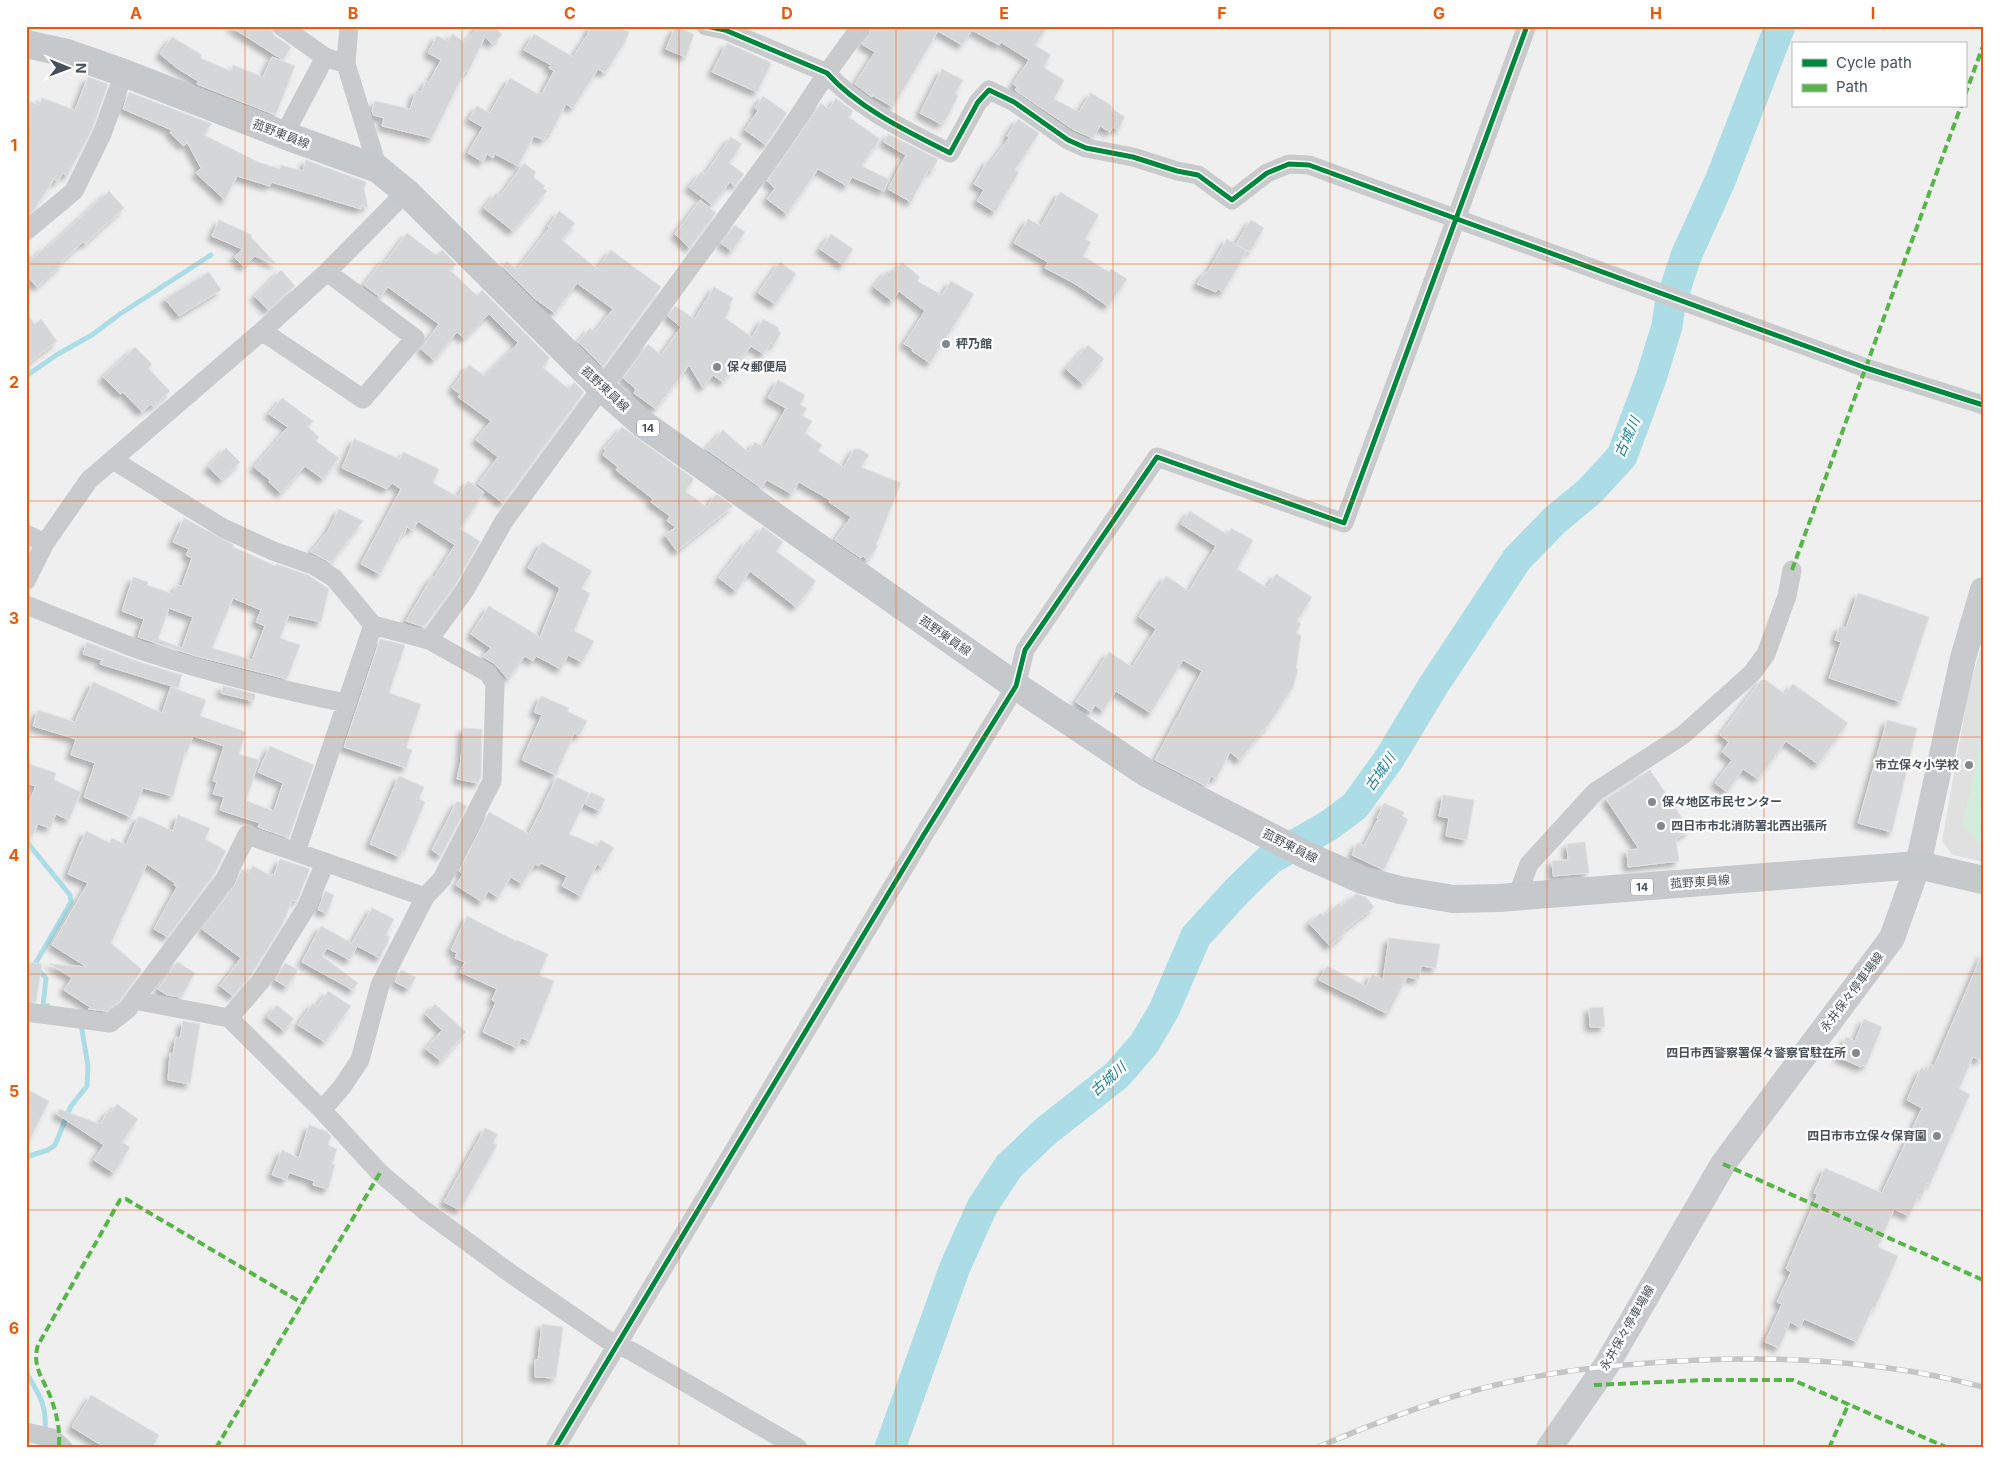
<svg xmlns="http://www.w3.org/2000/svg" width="2009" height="1474" font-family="Inter,'Noto Sans JP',sans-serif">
<defs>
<filter id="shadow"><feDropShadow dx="-4.5" dy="4.5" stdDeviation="2.5" flood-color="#0004"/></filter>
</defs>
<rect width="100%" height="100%" fill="#efefef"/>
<!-- education -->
<path fill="#e1e0e0" d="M1983 640V862L1953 855 1942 841 1969 689Z"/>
<!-- green -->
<path fill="#d5ecdd" d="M1983 736V845L1962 824Z"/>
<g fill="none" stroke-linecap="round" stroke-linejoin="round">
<!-- stream -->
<path stroke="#acdde7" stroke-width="5" d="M26 376 58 354 92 335 120 314 211 255
M26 841 70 895 71 902 34 966 46 978 43 1006H48
M26 1157 48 1150 55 1145 71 1106 87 1086 88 1066 81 1024
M26 1372C39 1395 47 1404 45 1432"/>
<!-- river -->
<path stroke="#acdde7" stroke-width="31" d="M890 1448 955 1267 982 1207 1009 1166 1046 1131 1117 1075 1144 1044 1164 1010 1196 936 1237 891 1270 859 1328 826 1355 806 1389 759 1433 686 1517 559 1555 520 1590 491 1622 456 1651 378 1667 326 1670 305 1686 256 1720 181 1780 26"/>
</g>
<!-- building -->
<path fill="#d5d6d8" stroke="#e0e1e2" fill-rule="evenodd" filter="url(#shadow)" d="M230 26H270L274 35 291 47 283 60Z
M474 26H494L502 35 492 44 485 37 468 72 465 71 432 138 382 126 384 118 373 115 372 110 375 101 410 109 416 91 421 92 426 81 429 82 441 60 428 53 437 36 448 41 452 34 464 42 477 29Z
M590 26H622L621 29 629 32 626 40 605 73 598 69 573 108 566 104 550 135 547 134 544 140 534 136 518 166 495 154 493 158 487 154 483 162 468 153 483 127 469 119 477 106 490 113 510 78 538 94V92L542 94 554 71 549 68 551 65 524 50 534 34 573 57 588 34Z
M872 26H1048L1035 45 1051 55 1043 67 1064 80 1054 99 1079 112 1091 93 1112 106 1111 108 1125 117 1118 130 1113 127 1110 132 1100 126 1093 138 1074 130 1015 90 1017 87 1013 84 1029 60 1001 42 999 45 972 30 962 45 938 31 893 107 872 95V97L855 84 875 52 862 44 870 33Z
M675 27 694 34 686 57 666 49Z
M172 37 202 55 200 58 231 71 233 65 263 77 272 57 295 66 276 114 273 112V114L197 84 198 81 177 68 160 54Z
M727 43 770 62 771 64 757 92 712 72Z
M942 69 963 80 955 94 958 96 945 121 943 120 941 124 920 113Z
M88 77 108 84 92 130 67 176 63 173 57 182 54 179 34 210 26 216V100L39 105 42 98 75 110Z
M129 92 212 124 202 134 258 162 280 169 281 165 303 171 306 160 366 182 364 189 368 208 362 205 361 209 271 182 270 186 237 176 225 200 196 173 201 168 187 142 184 146 170 133 172 130 123 109Z
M763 96 787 113 766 145 745 130 758 111 755 108Z
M836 98 853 111 849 117 880 139 861 166 889 179 884 191 852 177 847 186 818 169 787 214 767 199 775 188 767 181 821 103 829 109Z
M1018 119 1039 133 1015 170 1019 172 995 212 977 201 984 190 974 184 988 160 991 162 1009 138 1007 136Z
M888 134 938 159 932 171 929 169 911 202 888 189 906 155 884 142Z
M731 137 742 144 729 163 744 174 735 186 730 182 712 205 689 187 701 172 705 174Z
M524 163 536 172 533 177 545 186 543 188 547 191 513 231 484 208 496 193 500 196Z
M109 191 124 208 85 244 83 242 61 262 62 264 37 287 26 275V251L33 258 46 246 47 248Z
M1060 192 1099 215 1085 239 1091 242 1083 256 1109 272 1111 269 1127 279 1108 306 1074 283 1045 268 1048 262 1014 243 1028 219 1041 226Z
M700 200 716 213 690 248 675 234Z
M559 211 575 223 562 240 597 269 611 250 661 287 603 367 578 342 590 328 595 332 613 309 577 283 555 313 534 298 502 266 507 261 517 270 549 228 548 227Z
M219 220 252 235 251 237 277 265 255 256 244 267 234 257 242 249 212 236Z
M1251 220 1264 228 1250 252 1236 244Z
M735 225 745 232 732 251 721 243Z
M407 233 436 255 442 250 456 264 450 270 477 296 482 290 550 358 542 367 569 389 574 382 584 392 503 503 478 484 498 457 476 440 491 421 458 397 460 394 452 388 469 365 485 376 518 343 489 314 464 339 457 332 434 360 421 349 439 324 388 287 380 297 364 285 384 259 386 261Z
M831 234 853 249 843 265 820 249Z
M1227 239 1247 251 1223 292 1218 289 1216 292 1197 284 1205 272 1207 273Z
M780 262 796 274 775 304 758 293Z
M902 262 920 277 917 281 942 295 951 281 974 294 930 363 912 351 913 349 904 344 925 311 899 291 892 301 874 287 887 271 889 273 892 269 895 271Z
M281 270 295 286 268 310 255 296Z
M209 272 221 290 179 316 165 299Z
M714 287 733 298 729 306 731 307 725 318 752 337 763 319 779 328 778 331 781 333 774 345 771 343 764 354 751 346 723 382 713 375 703 388 689 365 656 409 634 393 636 389 623 378 648 344 661 355 681 327 668 316 675 306 695 319Z
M26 313 35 324 41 319 57 341 26 365Z
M1088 345 1104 359 1083 384 1066 369Z
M135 347 152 364 148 368 170 391 153 407 151 404 142 412 123 392 120 394 103 377Z
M778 380 805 395 800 405 807 408 802 416 812 421 805 433 822 445 818 451 844 467 854 449H860L869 455 861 467 901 483 876 545 878 546 868 560 863 556 861 558 835 540 851 517 829 502 830 500 799 482 792 494 767 480 761 488 706 449 723 430 748 452 755 442 764 448 786 408 768 398Z
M282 398 313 421 308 427 319 437 316 441 339 458 323 479 305 466 281 493 269 482 270 480 254 467 288 427 269 414Z
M622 427 694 479 685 491 707 507 716 494 733 506 677 551 665 535 676 527 667 521 670 516 651 502 653 499 616 470 618 467 603 455 606 450 604 449Z
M354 439 400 459 403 452 439 469 433 483 458 497 468 481 484 492 460 529 480 541 456 584 424 627 406 621 432 577 434 578 455 545 418 521 413 530 407 527 405 533 403 532 380 574 361 564 401 489 392 483 387 489 342 468Z
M226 448 240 462 222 480 208 467Z
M339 509 363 521 331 563 311 552 328 531Z
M1190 511 1228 535 1231 528 1253 540 1237 569 1267 588 1276 574 1312 597 1297 621 1301 624 1296 633 1301 636 1296 668 1298 670 1293 687 1265 730 1264 729 1240 760 1230 752 1216 779 1211 776 1206 786 1155 760 1202 671 1183 660 1151 713 1116 691 1103 711 1095 705 1091 712 1076 702 1109 652 1132 667 1156 629 1139 617 1166 576 1189 591 1216 546 1181 524Z
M184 518 234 545 233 547 276 566V564L308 575 329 589 321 622 289 615 280 638 300 645 287 679 196 656 138 637 144 619 122 611 133 577 148 582 147 585 173 594 177 585 182 586 192 558 186 555 189 549 173 542ZM233 598 261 610 256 622 265 626 252 660 212 648ZM169 608 193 617 182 648 158 639Z
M763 527 783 542 776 551 816 581 796 607 750 571 736 591 719 578 747 541 750 544Z
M542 542 592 571 581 589 590 593 574 631 594 641 582 662 568 655 561 669 536 656 533 661 525 656 508 679 494 663 483 657 491 648 471 634 489 606 540 637 560 588 528 568Z
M1858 593 1929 617 1901 702 1829 678 1841 642 1835 640 1840 626 1846 628Z
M380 639 405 645 389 693 421 704 406 748 412 750 406 768 344 747Z
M87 642 139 662 182 675 178 688 100 664 102 660 83 654Z
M1761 680H1766L1785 694 1793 684 1848 723 1818 764 1786 741 1758 779 1743 769 1727 792 1715 783 1732 760 1722 752 1729 742 1720 735Z
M93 682 162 713 171 687 206 700 200 716 246 732 239 754 259 760 246 801 274 811 283 783 258 772 270 746 314 765 289 838 258 827 260 823 220 810 224 797 213 794 217 782 213 781 224 746 193 736 187 753 185 752 173 796 143 788 131 817 84 797 95 763 71 755 76 739 33 726 38 710 75 722Z
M223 686 255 694 254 701 221 693Z
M541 696 569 708 567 711 587 721 579 736 574 733 556 775 522 760 542 715 534 712Z
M1887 720 1917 728 1892 832 1858 823Z
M463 728 482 729 481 778 478 783 457 779 461 761Z
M26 763 56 773 54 780 81 792 69 820 56 814 50 828 38 824 26 847V810L36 786 26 783Z
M1650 770 1690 830 1676 839 1679 861 1628 867 1627 850 1639 849 1606 799Z
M399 776 424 787 419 799 425 802 405 850 403 849 400 857 370 844Z
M557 777 589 793 569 834 597 846 601 840 614 848 602 867 597 864 581 896 562 886 567 876 541 863 539 866 535 864 522 884 511 877 498 897 488 891 482 902 456 885 463 874 459 871 489 812 529 834Z
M591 792 605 799 600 811 585 804Z
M1443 795 1474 800 1467 840 1446 836 1449 818 1439 816Z
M457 801 467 806 441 856 432 850Z
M1384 803 1404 812 1402 816 1408 819 1384 870 1352 855 1357 843 1364 846 1378 819 1377 818Z
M178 815 210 828 205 839 226 851 215 873 168 937 154 929 177 887 174 885 175 883 147 864 111 943 142 970 120 1001 107 1011 88 1009 90 1007 64 990 72 978 50 964 87 967 52 945 88 883 68 874 80 844 86 831 110 843 112 838 126 845 139 816 173 831Z
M1585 842 1589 873 1553 876 1552 861 1568 860 1567 844Z
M280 859 310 869 297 901 292 900 283 924 251 975 233 996 220 986 241 958 202 929 234 886 242 869 248 873 253 866 271 876 272 874 274 875Z
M325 891 334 895 327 913 318 910Z
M1356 894 1366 897 1374 907 1343 931 1346 932 1330 946 1309 923 1321 913 1324 916 1339 903 1341 906Z
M372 908 394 919 386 935 390 937 380 958 357 946 350 960 327 948 322 956 358 983 353 990 302 962 321 926 352 943Z
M467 916 516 941 517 940 548 954 539 975 554 981 530 1041 521 1038 517 1048 483 1032 496 1002 492 1000 497 989 460 972 465 962 455 958 457 953 451 950Z
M1389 938 1440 944 1436 968 1421 966 1419 979 1407 977 1389 1012 1386 1011V1013L1319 980 1327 966 1366 986 1372 974 1383 980Z
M1983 952V1053L1980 1060 1973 1057 1959 1089 1970 1094 1930 1184 1927 1183 1922 1196 1919 1195 1909 1216 1894 1209 1878 1247 1898 1256 1875 1308 1873 1307 1857 1342 1804 1319 1800 1327 1790 1322 1779 1348 1765 1342 1782 1304 1777 1302 1791 1272 1786 1269 1818 1194 1814 1193 1825 1168 1882 1193 1922 1108 1907 1100 1921 1068 1927 1071 1930 1064 1934 1066Z
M26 962 42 964 36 1002 26 1001Z
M177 962 195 973 181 997 167 995 158 989Z
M285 963 298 970 287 987 275 980Z
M401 970 416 977 409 989 395 982Z
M328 991 351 1006 325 1042 298 1025 313 1003 317 1006Z
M435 1004 466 1032 441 1061 426 1049 442 1030 426 1015Z
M277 1005 294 1019 284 1031 267 1017Z
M1603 1007 1605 1027H1590L1589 1008Z
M1864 1019 1882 1027 1866 1066 1862 1065 1861 1067 1838 1057 1846 1037 1855 1041Z
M183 1021 200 1024 190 1084 168 1080 170 1053 173 1054 176 1037 180 1038Z
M26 1089 49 1101 26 1147Z
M117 1104 138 1119 122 1142 130 1147 114 1173 94 1160 104 1145 57 1114 59 1109 100 1124 109 1110 111 1112Z
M309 1125 326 1131 331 1136 328 1145 337 1149 332 1164 335 1165 328 1189 313 1185 314 1181 291 1173H289L286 1180 272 1175 282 1150 299 1158Z
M485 1128 498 1134 493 1143 497 1145 460 1210 444 1202Z
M542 1324 563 1327 556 1378 535 1377V1360H538Z
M91 1395 159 1435 152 1448H106L72 1427Z"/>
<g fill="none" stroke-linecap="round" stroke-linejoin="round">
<!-- minor -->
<path stroke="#c9cacc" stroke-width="19" d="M281 26 325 57
M349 26 346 64 378 169
M706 26 725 30 827 73C858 108 908 132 950 153L978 102 989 90 1014 102 1068 140 1086 148 1133 157 1177 171 1198 175 1232 200 1267 173 1289 164 1309 165 1866 368 1983 405
M284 135 325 57 346 64
M26 231 74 191 102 134 124 73
M262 331 363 399 415 338 327 272
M113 460 223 528 273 551 313 565 334 578 373 625
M26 534 45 543
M26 581 45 543 89 480 262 331 327 272 406 192
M26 605C65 620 104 637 143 651 210 673 277 689 346 703
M429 640 465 590 504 521 778 147 827 73 861 26
M1517 897 1529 864 1595 792 1683 735 1752 673 1766 654 1787 596 1792 570
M134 1000 225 879 247 835 296 852
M26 1012 110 1023 128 1009 134 1000 229 1018 322 1110 380 1173 424 1210 510 1273 606 1339 633 1352 798 1448
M229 1018 260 982 307 906 325 863
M322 1110 342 1087 360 1060 380 985 425 897 442 879 492 781 495 684 488 673 429 640 373 625 296 852 425 897
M26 1432 52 1438 63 1448
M555 1448 923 836 1016 686 1025 650 1157 457 1344 523 1527 26"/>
<!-- secondary -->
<path stroke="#c8cacd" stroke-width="26" d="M1549 1448 1606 1366 1723 1164 1892 938 1918 865 1963 658 1983 590"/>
<!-- primary -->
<path stroke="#c5c9cb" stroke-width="28" d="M26 44 67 53 124 73 284 135 378 169 406 192 602 388 643 424 1016 686 1148 774 1306 855 1362 880 1400 890 1453 899 1499 898 1918 865 1983 880"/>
<!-- rail casing -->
<g stroke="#c4c5c6" stroke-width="5.5">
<path id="rail" d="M1316 1448C1365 1427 1414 1408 1465 1393 1521 1377 1580 1368 1637 1364 1752 1354 1871 1357 1983 1387"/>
</g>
<!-- rail -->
<use href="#rail" stroke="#fff" stroke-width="4" stroke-dasharray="11" stroke-linecap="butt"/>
<!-- quiet -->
<path stroke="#57b448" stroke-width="4" stroke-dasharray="8 4" stroke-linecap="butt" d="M1965 95 1983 46
M1792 570 1961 106
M1723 1164 1983 1280
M1594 1385 1705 1380H1793L1948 1448
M59 1445C60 1429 57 1416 52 1401 45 1380 31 1368 38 1345L120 1200 126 1199 302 1303
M216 1448 380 1173
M1829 1448 1849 1403"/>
<!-- cycleway casing -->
<g stroke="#fff" stroke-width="8">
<path id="cycleway" d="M706 26 725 30 827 73C858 108 908 132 950 153L978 102 989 90 1014 102 1068 140 1086 148 1133 157 1177 171 1198 175 1232 200 1267 173 1289 164 1309 165 1866 368 1983 405
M555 1448 923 836 1016 686 1025 650 1157 457 1344 523 1527 26"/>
</g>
<!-- cycleway -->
<use href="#cycleway" stroke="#00873e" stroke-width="5"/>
</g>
<!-- grid -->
<path fill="none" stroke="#e8590c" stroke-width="1" stroke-opacity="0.55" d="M245 26V1448M462 26V1448M679 26V1448M896 26V1448M1113 26V1448M1330 26V1448M1547 26V1448M1764 26V1448M26 264H1983M26 501H1983M26 737H1983M26 974H1983M26 1210H1983"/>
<!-- markers -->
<g fill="#82888e" stroke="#fff" stroke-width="2">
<circle cx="946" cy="344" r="5"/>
<circle cx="717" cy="367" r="5"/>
<circle cx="1969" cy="765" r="5"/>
<circle cx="1652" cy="802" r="5"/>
<circle cx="1661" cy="826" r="5"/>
<circle cx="1856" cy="1053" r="5"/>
<circle cx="1937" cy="1136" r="5"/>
</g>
<g text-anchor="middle" stroke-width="4.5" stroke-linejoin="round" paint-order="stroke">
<!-- shield labels -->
<g fill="#fff" stroke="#7f858b" stroke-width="1">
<rect x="637" y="419.5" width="22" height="17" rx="4"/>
<rect x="1631" y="878.5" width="22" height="17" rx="4"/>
</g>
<g font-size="11" font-weight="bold" fill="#485159">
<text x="648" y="432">14</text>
<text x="1642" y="891">14</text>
</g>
<!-- street labels -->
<g font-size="12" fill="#485159" stroke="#fff">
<text transform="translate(281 134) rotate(21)" y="4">菰野東員線</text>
<text transform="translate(605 389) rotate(43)" y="4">菰野東員線</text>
<text transform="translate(945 636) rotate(35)" y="4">菰野東員線</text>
<text transform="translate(1290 846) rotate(27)" y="4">菰野東員線</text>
<text transform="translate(1700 882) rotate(-4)" y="4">菰野東員線</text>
<text transform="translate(1852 992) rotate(-53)" y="4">永井保々停車場線</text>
<text transform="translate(1627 1328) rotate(-60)" y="4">永井保々停車場線</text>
</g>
<!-- poi labels -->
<g font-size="12" font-weight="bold" fill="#485159" stroke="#fff" text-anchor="start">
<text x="956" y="348">秤乃館</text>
<text x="727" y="371">保々郵便局</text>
<text x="1959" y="769" text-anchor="end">市立保々小学校</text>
<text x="1662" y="806">保々地区市民センター</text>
<text x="1671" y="830">四日市市北消防署北西出張所</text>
<text x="1846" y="1057" text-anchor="end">四日市西警察署保々警察官駐在所</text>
<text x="1927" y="1140" text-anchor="end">四日市市立保々保育園</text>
</g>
<!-- water labels -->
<g font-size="14" font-style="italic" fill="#197e94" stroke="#fff">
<text transform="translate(1627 437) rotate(-66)" y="5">古城川</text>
<text transform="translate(1380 772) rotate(-55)" y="5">古城川</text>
<text transform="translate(1108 1079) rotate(-42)" y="5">古城川</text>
</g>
</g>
<!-- border -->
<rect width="2009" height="1474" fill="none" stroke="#ffffff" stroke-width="55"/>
<!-- legend -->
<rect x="1792" y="42" width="175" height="65" fill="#ffffff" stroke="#b6b9bd"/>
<rect x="1802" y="59" width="25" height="8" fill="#00873e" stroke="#b6b9bd"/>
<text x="1836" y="68" font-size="15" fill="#485159">Cycle path</text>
<rect x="1802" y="84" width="25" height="8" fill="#57b448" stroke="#b6b9bd"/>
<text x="1836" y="92" font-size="15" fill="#485159">Path</text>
<!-- north arrow -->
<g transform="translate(68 68) rotate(91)" stroke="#ffffff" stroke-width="4" paint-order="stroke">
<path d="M0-4L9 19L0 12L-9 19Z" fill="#485159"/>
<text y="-8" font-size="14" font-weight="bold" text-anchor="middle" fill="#485159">N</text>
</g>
<rect x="28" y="28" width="1954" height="1418" fill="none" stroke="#e8590c" stroke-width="2"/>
<g font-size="16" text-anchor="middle" font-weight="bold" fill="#e8590c">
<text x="136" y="19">A</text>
<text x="353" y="19">B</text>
<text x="570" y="19">C</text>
<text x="787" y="19">D</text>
<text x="1004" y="19">E</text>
<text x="1222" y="19">F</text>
<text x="1439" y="19">G</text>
<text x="1656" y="19">H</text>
<text x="1873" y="19">I</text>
<text x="14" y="151">1</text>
<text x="14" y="388">2</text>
<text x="14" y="624">3</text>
<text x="14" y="861">4</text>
<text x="14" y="1097">5</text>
<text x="14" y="1334">6</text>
</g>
</svg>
